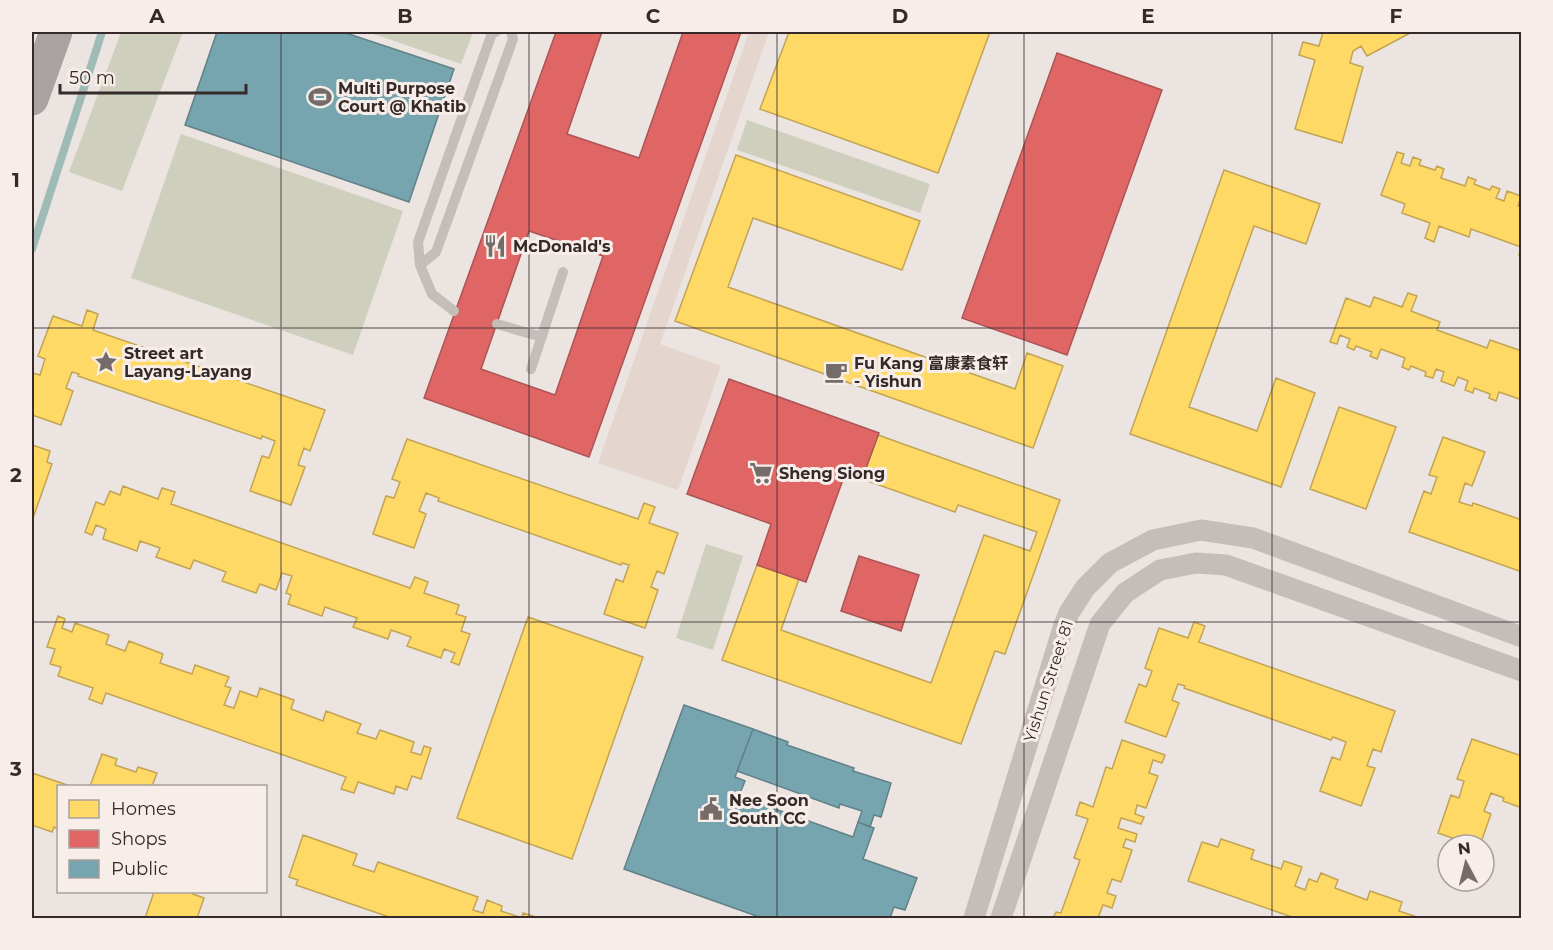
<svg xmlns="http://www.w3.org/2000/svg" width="1553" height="950" font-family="Montserrat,'Noto Sans SC',sans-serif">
<rect width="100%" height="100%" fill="#ebe4e1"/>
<!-- green -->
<path fill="#cfcfbd" d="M121 32H183L122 191 69 172Z
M368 32H473L461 64Z
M747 120 930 184 920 213 737 150Z
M181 134 403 211 353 355 131 278Z
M706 544 743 556 713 650 676 638Z"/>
<!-- plaza -->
<path fill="#e4d6cf" d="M749 32H769L660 344 721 366 678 490 598 463Z"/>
<!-- homes -->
<path fill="#ffd966" stroke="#c2a454" stroke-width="1.5" d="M789 32H990L938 173 760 109Z
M1323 32H1412L1367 56 1361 46 1353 51 1350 63 1363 67 1342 143 1295 129 1315 60 1299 55 1303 42 1319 46Z
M1397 152 1404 154 1401 163 1410 166 1413 157 1421 160 1419 165 1435 170 1437 166 1444 169 1441 178 1465 186 1468 177 1476 180 1474 184 1490 190 1492 186 1500 189 1496 198 1504 201 1507 191 1521 196 1518 206 1522 207V256L1519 255 1521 247 1471 229 1469 237 1439 226 1434 242 1425 238 1430 223 1402 213 1405 204 1381 195Z
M736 155 920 221 902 270 753 218 728 287 1015 389 1027 353 1063 366 1033 448 675 321Z
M1224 170 1320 204 1306 244 1254 226 1189 407 1257 431 1276 378 1315 393 1281 487 1130 434Z
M1408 293 1417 296 1411 311 1440 322 1437 330 1487 348 1490 340 1522 351V400L1499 392 1496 401 1489 398 1490 394 1474 388 1473 393 1465 390 1468 381 1458 377 1454 386 1441 381 1444 372 1436 369 1433 378 1425 376 1426 372 1411 366 1409 370 1402 367 1405 358 1381 349 1377 359 1370 356 1372 352 1356 346 1354 350 1347 347 1350 339 1340 335 1337 344 1330 342 1346 298 1370 307 1374 297 1402 307Z
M87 310 98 314 93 330 325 410 310 451 304 448 298 465 305 467 291 505 250 491 262 456 269 458 275 441 262 436 261 439 78 376 79 374 72 372 66 388 73 391 61 425 32 415V373L40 375 45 359 38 356 53 316 82 326Z
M1339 407 1396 427 1366 509 1310 489Z
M878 435 1060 500 1005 654 995 651 961 744 722 660 757 565 799 579 781 630 931 683 984 535 1030 551 1037 532 958 505 955 512 862 479Z
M1443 437 1485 452 1472 486 1465 483 1459 502 1472 506 1473 503 1522 520V572L1409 532 1424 491 1431 494 1437 477 1429 475Z
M407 439 638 519 644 503 655 507 649 523 678 533 664 574 657 571 651 587 658 590 645 628 604 614 616 579 623 582 629 565 622 563 621 565 438 501 439 498 426 493 419 511 426 514 414 548 373 534 386 496 394 498 400 482 392 479Z
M32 445 50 451 47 462 52 464 32 521Z
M123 486 158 499 162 488 175 492 171 504 410 588 415 577 428 582 424 593 459 605 456 614 466 617 461 631 470 634 459 665 451 662 455 653 444 649 441 658 407 646 411 637 391 630 388 639 353 627 357 618 325 607 322 616 288 604 291 595 286 593 292 576 282 573 276 590 260 584 256 593 222 581 226 572 194 560 190 569 156 557 160 548 140 541 137 551 103 539 106 529 96 525 92 535 85 532 96 502 104 505 110 491 120 495Z
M58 616 65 619 62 628 72 632 75 623 109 635 106 644 125 651 129 641 163 654 160 663 192 674 195 665 229 677 225 686 231 688 224 705 234 708 240 691 257 697 260 688 294 700 291 709 323 721 326 711 361 724 357 733 376 739 380 730 414 742 411 752 421 755 424 746 431 748 421 779 412 776 407 790 396 786 394 794 358 782 354 793 341 789 346 777 106 693 102 704 89 699 93 688 58 676 61 667 50 664 55 649 47 647Z
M528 617 643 657 572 859 457 818Z
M1194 622 1205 626 1199 642 1395 711 1381 752 1373 749 1367 766 1375 768 1361 806 1320 791 1332 757 1340 760 1346 742 1333 737 1331 740 1184 688 1185 686 1178 684 1172 700 1179 703 1166 737 1125 722 1139 684 1146 687 1152 671 1145 668 1159 628 1188 638Z
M1472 739 1522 756V808L1503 801 1504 798 1491 793 1484 811 1491 814 1480 845H1472L1438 833 1451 795 1459 798 1464 781 1457 779Z
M1122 740 1165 755 1162 763 1153 760 1149 773 1158 776 1146 808 1137 805 1135 814 1144 817 1141 824 1121 818 1118 828 1137 834 1135 842 1126 839 1123 847 1132 850 1121 882 1112 879 1107 893 1116 896 1112 908 1103 905 1098 918H1100H1053L1056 912 1061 913 1080 860 1074 858 1088 819 1076 815 1080 802 1093 807 1106 767 1112 769Z
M102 754 117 759 115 765 136 772 138 767 157 773 152 786H90Z
M32 773 70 786H58V829L54 827 52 832 32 825Z
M303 835 357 854 353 865 374 872 378 862 478 897 473 910 483 913 487 900 502 906 501 911 522 918 523 913 539 918H392L296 885 298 880 289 877Z
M1221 839 1254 850 1251 859 1281 869 1284 861 1302 867 1295 886 1305 890 1309 879 1317 882 1321 873 1338 880 1335 888 1367 900 1370 891 1402 902 1399 911 1420 918H1295L1188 881 1202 842 1218 847Z
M154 892H194L193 894 204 898 197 918H145Z"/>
<!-- shops -->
<path fill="#e06666" stroke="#ad5454" stroke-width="1.5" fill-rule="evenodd" d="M556 32H602L567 134 639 158 683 32H741L589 457 424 398ZM529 231 603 256 555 395 481 369Z
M1057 53 1162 90 1067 355 962 318Z
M729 379 879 433 862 479 845 474 806 582 757 565 771 524 687 494Z
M859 556 919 575 901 631 841 611Z"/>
<!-- public -->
<path fill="#76a5af" stroke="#628087" stroke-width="1.5" d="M217 32H343L454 69 409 202 185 125Z
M684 705 753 729 735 777 745 781 739 796 853 837 858 822 874 828 863 859 917 878 905 910 894 907 890 918H762L624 869Z
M753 729 788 742 787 745 854 768 853 771 891 783 881 817 874 815 870 827 858 822 862 811 840 804 839 808 737 771Z"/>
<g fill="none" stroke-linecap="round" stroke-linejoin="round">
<!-- stream -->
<path stroke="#9fbbb6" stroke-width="8" d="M32 249 102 32"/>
<!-- service -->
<path stroke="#c4bdba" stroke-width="10" d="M420 265 436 252 513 39 511 32
M454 311 432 294 420 265 418 242 492 33 496 32
M497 324 542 337
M531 369 563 272"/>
<!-- minor -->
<path stroke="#c4bdba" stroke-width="21" d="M974 918 1063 628 1069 613 1085 588 1110 563 1153 540 1201 530 1253 538 1522 637
M1001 918 1100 624 1125 593 1160 570 1196 563 1226 565 1522 671"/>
<!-- primary -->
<path stroke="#a9a2a0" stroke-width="33" d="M32 99 56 32"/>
</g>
<!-- grid -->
<path fill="none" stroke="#352a29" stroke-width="1.5" stroke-opacity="0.55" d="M281 32V918M529 32V918M777 32V918M1024 32V918M1272 32V918M32 328H1522M32 622H1522"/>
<!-- icons -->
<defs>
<g id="stadium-bare" transform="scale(1.8)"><path d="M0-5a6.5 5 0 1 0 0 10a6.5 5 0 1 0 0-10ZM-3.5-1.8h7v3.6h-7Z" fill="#756b69" stroke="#f7eee9" stroke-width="2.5" paint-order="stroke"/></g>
<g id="restaurant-bare" transform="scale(1.8)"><path d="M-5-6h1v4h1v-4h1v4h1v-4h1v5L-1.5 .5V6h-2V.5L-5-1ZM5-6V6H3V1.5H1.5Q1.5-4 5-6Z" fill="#756b69" stroke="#f7eee9" stroke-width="2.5" paint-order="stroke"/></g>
<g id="sight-bare" transform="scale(1.8)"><path d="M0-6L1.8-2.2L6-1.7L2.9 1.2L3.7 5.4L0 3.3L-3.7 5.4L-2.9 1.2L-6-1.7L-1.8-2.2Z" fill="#756b69" stroke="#f7eee9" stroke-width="2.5" paint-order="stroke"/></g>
<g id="cafe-bare" transform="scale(1.8)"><path d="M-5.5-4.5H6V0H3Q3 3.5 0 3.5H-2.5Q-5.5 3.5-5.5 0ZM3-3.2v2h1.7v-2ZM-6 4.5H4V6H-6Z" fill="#756b69" stroke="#f7eee9" stroke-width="2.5" paint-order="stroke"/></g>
<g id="supermarket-bare" transform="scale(1.8)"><path d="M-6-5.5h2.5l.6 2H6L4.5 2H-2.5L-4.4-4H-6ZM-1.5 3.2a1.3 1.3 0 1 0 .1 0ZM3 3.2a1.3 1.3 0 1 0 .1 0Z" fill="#756b69" stroke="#f7eee9" stroke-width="2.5" paint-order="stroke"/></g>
<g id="civic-bare" transform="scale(1.8)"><path d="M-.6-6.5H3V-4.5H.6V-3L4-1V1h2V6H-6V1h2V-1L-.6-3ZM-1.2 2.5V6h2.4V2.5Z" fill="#756b69" stroke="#f7eee9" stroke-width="2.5" paint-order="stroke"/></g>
</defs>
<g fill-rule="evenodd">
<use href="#stadium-bare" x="320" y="97"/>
<use href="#restaurant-bare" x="495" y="246"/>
<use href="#sight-bare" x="106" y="362"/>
<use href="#cafe-bare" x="836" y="372"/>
<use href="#supermarket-bare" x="761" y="473"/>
<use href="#civic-bare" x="711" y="809"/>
</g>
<g text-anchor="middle" stroke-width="6" stroke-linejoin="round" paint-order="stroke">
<!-- poi labels -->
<g font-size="16" font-weight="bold" fill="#352a29" stroke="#f7eee9" text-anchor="start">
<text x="338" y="94">Multi Purpose<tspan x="338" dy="18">Court @ Khatib</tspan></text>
<text x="513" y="252">McDonald's</text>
<text x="124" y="359">Street art<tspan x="124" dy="18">Layang-Layang</tspan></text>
<text x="854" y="369">Fu Kang 富康素食轩<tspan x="854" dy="18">- Yishun</tspan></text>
<text x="779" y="479">Sheng Siong</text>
<text x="729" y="806">Nee Soon<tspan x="729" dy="18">South CC</tspan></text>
</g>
<!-- street labels -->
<g font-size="16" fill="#352a29" stroke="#f7eee9">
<text transform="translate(1048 681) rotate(-72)" y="6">Yishun Street 81</text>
</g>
</g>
<!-- border -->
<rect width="1553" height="950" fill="none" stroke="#f7eee9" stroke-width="66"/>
<!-- legend -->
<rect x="57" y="785" width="210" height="108" fill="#f7eee9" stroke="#a9a09c" stroke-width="1.5"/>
<rect x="69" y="800" width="30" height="18" fill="#ffd966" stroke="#a9a09c" stroke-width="1.5"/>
<text x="111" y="815" font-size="18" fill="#352a29">Homes</text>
<rect x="69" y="830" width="30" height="18" fill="#e06666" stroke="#a9a09c" stroke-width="1.5"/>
<text x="111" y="845" font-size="18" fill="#352a29">Shops</text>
<rect x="69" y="860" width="30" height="18" fill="#76a5af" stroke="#a9a09c" stroke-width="1.5"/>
<text x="111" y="875" font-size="18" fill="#352a29">Public</text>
<!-- north arrow -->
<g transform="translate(1466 863) rotate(353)"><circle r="28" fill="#f7eee9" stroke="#a9a09c" stroke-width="1.5"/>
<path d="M0-4.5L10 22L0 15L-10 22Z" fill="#756b69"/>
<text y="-9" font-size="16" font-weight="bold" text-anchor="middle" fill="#352a29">N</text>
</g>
<!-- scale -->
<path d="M60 84v9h186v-9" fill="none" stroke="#352a29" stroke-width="3"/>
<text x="69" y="84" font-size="18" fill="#352a29" stroke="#f7eee9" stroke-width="4.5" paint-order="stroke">50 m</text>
<rect x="33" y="33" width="1487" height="884" fill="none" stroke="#352a29" stroke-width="2"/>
<g font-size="20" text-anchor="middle" font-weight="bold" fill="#352a29">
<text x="157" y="23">A</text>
<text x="405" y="23">B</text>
<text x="653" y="23">C</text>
<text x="900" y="23">D</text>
<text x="1148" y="23">E</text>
<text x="1396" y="23">F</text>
<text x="16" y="187">1</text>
<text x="16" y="482">2</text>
<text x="16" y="776">3</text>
</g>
</svg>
